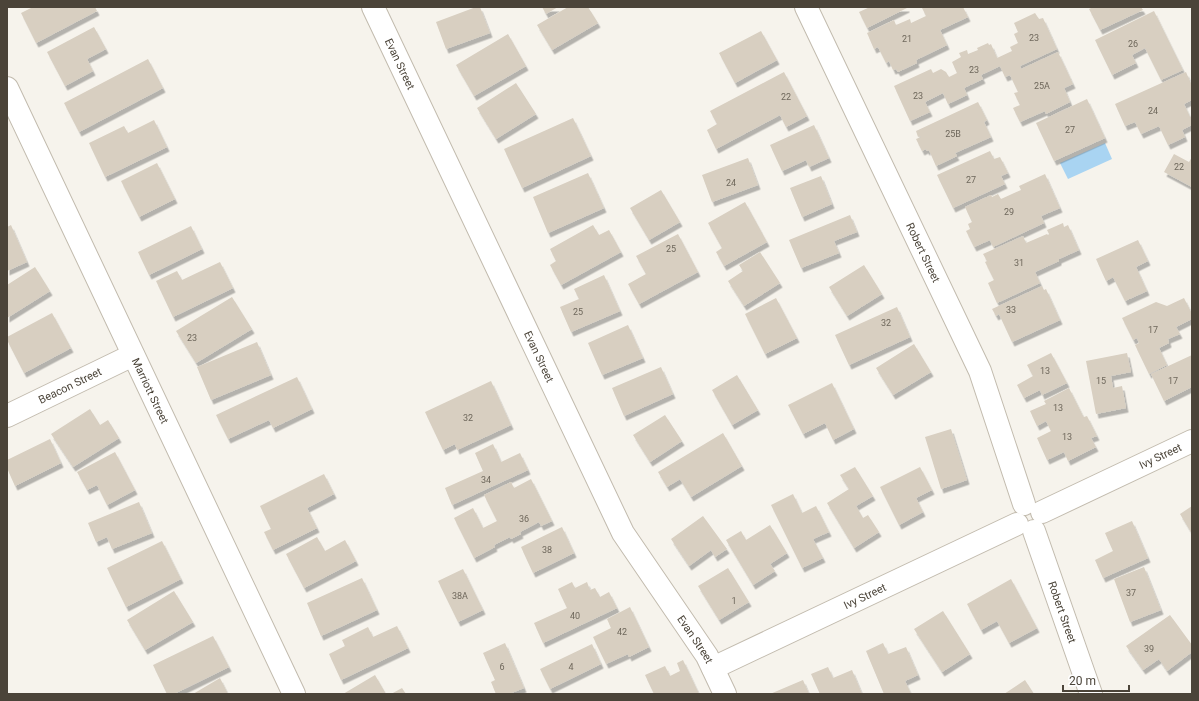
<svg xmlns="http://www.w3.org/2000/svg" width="1199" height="701" font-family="Roboto,sans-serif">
<defs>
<filter id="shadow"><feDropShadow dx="2.5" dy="4.5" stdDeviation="0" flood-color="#0004"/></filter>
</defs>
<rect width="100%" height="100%" fill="#f6f3ec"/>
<!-- water -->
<path fill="#a9d4f2" d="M1105 143 1112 159 1068 179 1060 163Z"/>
<!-- building -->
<path fill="#d8cfc1" filter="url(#shadow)" d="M33 7H95L97 11 36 43 21 13Z
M476 7H480L490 33 446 49 436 22Z
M542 7H558L546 14Z
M568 7H588L598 23 552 50 537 25Z
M870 7H907V8L867 28 859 12Z
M923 7H963L968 17 940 30 947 45 916 60 917 63 898 72 896 69 893 70 889 61 886 63 878 47 874 49 867 33 894 20 896 25 910 19 911 23 926 16 922 8Z
M1093 7H1141L1143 10 1100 30 1089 9Z
M1154 11 1183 70 1161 80 1145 48 1132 55 1136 63 1112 75 1095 40Z
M1035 13 1039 19 1043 18 1057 49 1020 66 1021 69 1058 52 1073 84 1064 88 1070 102 1046 114 1045 111 1020 122 1013 108 1020 105 1014 93 1018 92 1010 75 1005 77 1000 66 981 75 983 79 964 88 967 95 948 104 943 93 925 102 930 112 910 121 894 86 931 69 933 73 941 69 946 72 949 77 957 73 952 62 961 57 959 53 967 50 968 54 978 50 977 48 988 43 989 45 991 44 997 58 1012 51 1010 47 1018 43 1014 34 1018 32 1014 23Z
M94 27 106 49 87 59 93 71 65 86 47 52Z
M761 31 777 60 735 83 719 53Z
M508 34 526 66 474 96 456 65Z
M148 59 163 88 79 132 64 103Z
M784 72 807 116 786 127 780 115 716 149 707 130 717 124 710 111Z
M1186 72 1192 86V100L1184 104 1190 117H1192V125L1182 130 1185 137 1168 145 1159 126 1141 134 1135 122 1125 126 1115 104Z
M516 83 536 114 496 139 477 108Z
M1087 99 1105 138 1054 161 1036 123Z
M978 102 987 120 984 122 991 137 955 153 957 156 936 166 929 150 927 151 926 149 922 151 916 139 921 137 920 136 918 137 916 131Z
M573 118 591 156 522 188 504 149Z
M154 120 167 147 105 177 89 143 124 126 128 133Z
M814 125 829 158 809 167 806 160 782 171 770 145Z
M990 151 994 159 1000 157 1008 173 1001 176 1005 184 953 208 937 175Z
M1174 154 1189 162 1192 157V187L1164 172Z
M748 158 758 185 712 202 702 175Z
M157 163 175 199 139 217 121 181Z
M588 173 604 208 548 233 533 197Z
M1045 174 1060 208 1041 216 1044 223 993 247 990 240 974 247 966 231 970 229 968 224 972 222 965 207 991 195 992 197 998 194 1001 199 1021 190 1019 186Z
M821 176 832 204 802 217 790 188Z
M661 190 680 222 649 240 630 208Z
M745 202 767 242 724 266 716 252 722 248 708 223Z
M850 215 857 232 834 241 839 253 801 268 789 240Z
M1063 223 1064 227 1068 225 1079 250 1059 259V261L1035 272 1040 283 997 303 988 283 994 280 985 262 987 261 983 254 1023 236 1026 243 1047 234 1048 235 1049 234 1047 230Z
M11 225 27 262 7 271V227Z
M593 225 599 235 609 230 621 252 561 285 550 265 556 261 550 249Z
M191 226 202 249 149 275 138 252Z
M678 234 698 272 639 304 628 284 646 274 636 256Z
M1138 240 1148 261 1136 267 1147 291 1125 301 1113 277 1106 281 1096 259Z
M760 252 780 283 744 306 728 281 743 271 739 265Z
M220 262 233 288 173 317 156 281 177 271 182 280Z
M864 265 882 294 847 316 829 287Z
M35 267 50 291 7 318V285Z
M604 275 620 311 571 332 560 307 579 299 574 289Z
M1042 286 1044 290 1046 289 1060 320 1012 342 999 314 996 316 992 309Z
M232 297 252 329 196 363 176 331Z
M776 298 797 338 765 354 745 314Z
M1184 298 1192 314V319L1176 327 1180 334 1168 339 1169 343 1159 348 1167 365 1149 374 1135 345 1139 343 1137 338 1133 340 1122 318 1156 302 1167 306Z
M897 307 910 337 849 365 835 335Z
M52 313 71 348 24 373 7 340V337Z
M628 325 643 358 602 375 588 343Z
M257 342 271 375 211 400 197 367Z
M914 344 931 372 893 395 876 368Z
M1051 353 1067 383 1042 395 1040 390 1024 398 1017 385 1033 376 1027 365Z
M1127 353 1131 372 1111 376 1113 388 1122 386 1126 408 1096 414 1086 361Z
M1192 355V387L1164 401 1151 374Z
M661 367 673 394 624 416 612 388Z
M737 375 758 410 732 425 712 390Z
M297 377 312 409 273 428 269 420 228 439 216 415Z
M491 381 511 425 457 450 455 444 443 450 425 412Z
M832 383 854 429 833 440 825 423 803 434 788 405Z
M1069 388 1083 416 1084 417 1087 416 1097 436 1091 438 1096 447 1068 461 1064 452 1047 460 1037 438 1051 431 1046 421 1037 426 1030 411 1046 404 1044 401Z
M90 409 100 425 108 420 119 438 73 467 51 434Z
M665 415 682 441 650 462 633 435Z
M951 429 967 480 941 489 925 437Z
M723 433 742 466 691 497 680 479 667 487 658 472Z
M50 439 61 463 15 486 7 468V460Z
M493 444 501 462 520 453 528 470 452 505 445 488 483 471 475 453Z
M115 452 135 490 107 505 97 485 87 490 77 472Z
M855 467 873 496 856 506 863 518 868 515 879 532 854 548 827 503 849 489 840 475Z
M920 467 932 490 916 498 923 512 899 525 880 487Z
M324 474 334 494 307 508 317 528 273 550 264 532 271 529 260 506Z
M531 479 552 521 541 526 539 522 520 532 521 534 511 539 510 537 494 545 495 547 474 558 454 518 473 508 483 528 497 521 484 495 511 482 514 488Z
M793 494 802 513 816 506 829 532 813 539 823 558 802 568 771 505Z
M139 502 152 533 112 549 107 537 96 542 88 523Z
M1192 506V534L1180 514Z
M703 516 727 549 715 557 711 550 689 566 671 539Z
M1132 521 1148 558 1103 578 1095 560 1113 551 1105 533Z
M770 525 787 553 770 564 775 571 753 585 726 540 741 531 746 540Z
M562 527 574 553 533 573 521 547Z
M317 537 325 551 345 540 356 561 304 588 286 554Z
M162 541 181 579 126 607 107 568Z
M1144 567 1161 610 1130 622 1114 579Z
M728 568 749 602 719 620 698 586Z
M463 569 483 610 458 622 438 581Z
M362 578 377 610 321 636 307 603Z
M1011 579 1037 628 1009 643 997 621 981 630 967 604Z
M572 582 575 588 587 582 590 590 595 588 600 597 609 592 617 608 543 643 534 623 567 608 558 589Z
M174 591 193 622 145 650 127 620Z
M630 607 649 647 629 657 628 654 606 664 593 637 611 628 607 619Z
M943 611 970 654 942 672 914 629Z
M1170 615 1192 645V652L1167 671 1159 659 1143 670 1126 646Z
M397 626 408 648 341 680 329 654 345 646 342 640 368 627 373 637Z
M213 636 229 667 174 694H167L153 665Z
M505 643 524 688 509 694H496L491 682 495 680 483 653Z
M883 643 888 654 906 647 918 675 905 681 911 694H884L866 651Z
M592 644 601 664 550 689 540 669Z
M683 660 699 694H654L645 675 665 666 670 676 680 671 677 663Z
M828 667 833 678 852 670 862 694H820L811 674Z
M375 675 386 694H343Z
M220 678 228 694H193Z
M803 680 809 694H770Z
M1025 680 1034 694H1004Z
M402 688 406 694H391Z"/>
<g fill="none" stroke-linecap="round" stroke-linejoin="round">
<!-- minor casing -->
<g stroke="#c2bbae" stroke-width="24">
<g id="minor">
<path id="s1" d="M373 7 623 533 707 656 725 694"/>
<path id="s2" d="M806 7 980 371 1024 504"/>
<path id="s3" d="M7 88 294 694"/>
<path id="s4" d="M7 416 133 355"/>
<path id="s5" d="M1042 512 1192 441"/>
<path id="s6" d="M1034 531 1091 694"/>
<path id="s7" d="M713 668 1017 524"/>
</g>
</g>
<!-- minor -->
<use href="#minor" stroke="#fff" stroke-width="22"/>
</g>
<g text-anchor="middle" stroke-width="4" stroke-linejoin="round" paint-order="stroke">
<!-- number labels -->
<g font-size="9" fill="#6e675b">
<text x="1034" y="41">23</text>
<text x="907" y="42">21</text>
<text x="1133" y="47">26</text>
<text x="974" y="73">23</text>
<text x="1042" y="89">25A</text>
<text x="918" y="99">23</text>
<text x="786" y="100">22</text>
<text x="1153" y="114">24</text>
<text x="1070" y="133">27</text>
<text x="953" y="137">25B</text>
<text x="1179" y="170">22</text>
<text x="971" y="183">27</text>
<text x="731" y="186">24</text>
<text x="1009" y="215">29</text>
<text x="671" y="252">25</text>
<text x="1019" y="266">31</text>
<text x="1011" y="313">33</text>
<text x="578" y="315">25</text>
<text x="886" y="326">32</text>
<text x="1153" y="333">17</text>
<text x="192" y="341">23</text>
<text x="1045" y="374">13</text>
<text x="1101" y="384">15</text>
<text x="1173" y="384">17</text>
<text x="1058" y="411">13</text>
<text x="468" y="421">32</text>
<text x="1067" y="440">13</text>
<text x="486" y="483">34</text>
<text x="524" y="522">36</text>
<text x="547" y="553">38</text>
<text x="1131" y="596">37</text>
<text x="460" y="599">38A</text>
<text x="734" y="604">1</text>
<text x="575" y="619">40</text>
<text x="622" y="635">42</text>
<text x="1149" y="652">39</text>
<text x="502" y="670">6</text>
<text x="571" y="670">4</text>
</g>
<!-- street labels -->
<g font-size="11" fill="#4b4439" stroke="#fff">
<text dy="4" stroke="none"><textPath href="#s1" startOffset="63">Evan Street</textPath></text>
<text dy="4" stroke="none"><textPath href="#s2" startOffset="272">Robert Street</textPath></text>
<text dy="4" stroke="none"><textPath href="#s1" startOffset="387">Evan Street</textPath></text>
<text dy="4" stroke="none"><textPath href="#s4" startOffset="70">Beacon Street</textPath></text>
<text dy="4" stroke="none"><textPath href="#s3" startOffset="335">Marriott Street</textPath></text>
<text dy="4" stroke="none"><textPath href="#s5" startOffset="131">Ivy Street</textPath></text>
<text dy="4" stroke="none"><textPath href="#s7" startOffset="168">Ivy Street</textPath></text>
<text dy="4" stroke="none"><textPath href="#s6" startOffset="86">Robert Street</textPath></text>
<text dy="4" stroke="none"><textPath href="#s1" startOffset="711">Evan Street</textPath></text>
</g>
</g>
<!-- border -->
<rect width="1199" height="701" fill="none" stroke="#4b4439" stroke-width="16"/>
<!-- scale -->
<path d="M1063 685v6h66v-6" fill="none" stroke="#4b4439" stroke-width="2"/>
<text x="1069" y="685" font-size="12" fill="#4b4439" stroke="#ffffff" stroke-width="3" paint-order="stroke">20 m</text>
</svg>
